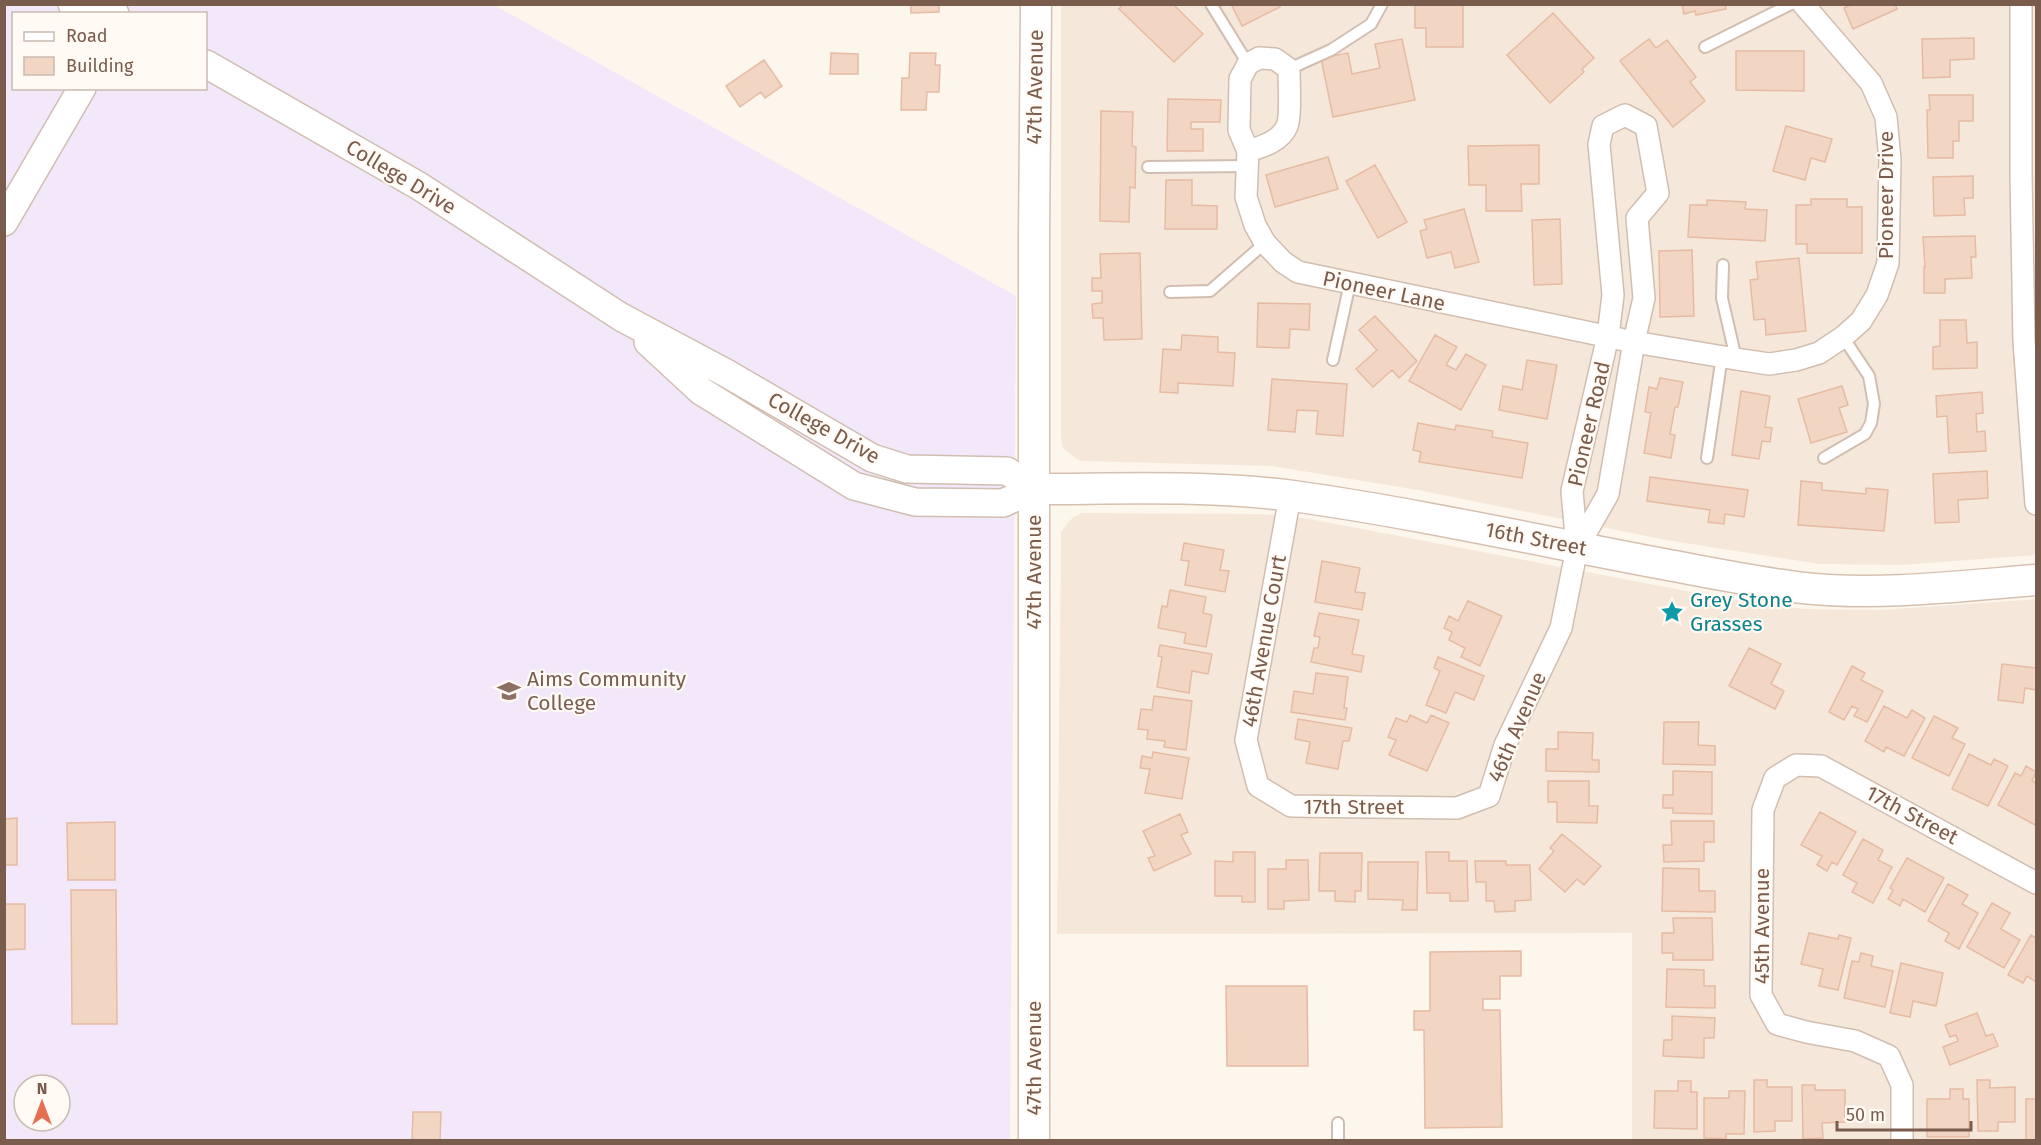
<svg xmlns="http://www.w3.org/2000/svg" width="2041" height="1145" font-family="'Fira Sans',sans-serif">
<rect width="100%" height="100%" fill="#fdf6ec"/>
<!-- residential -->
<path fill="#f5e8da" d="M1061 5H2036V555L1900 565 1819 564 1666 540 1418 490 1272 466 1080 461 1066 451 1062 446 1061 437Z
M1082 513 1255 514 1280 515 1315 520 1734 600 1804 609 1881 610 2036 599V1140H1632V933L1057 934 1061 538V532L1067 524 1073 517Z"/>
<!-- education -->
<path fill="#f3e8fa" fill-rule="evenodd" d="M5 5H494L1016 296 1010 1140H5ZM14 14H206V88H14ZM24 1085H60V1121H24Z"/>
<!-- building -->
<path fill="#f3d5c3" stroke="#e6bba3" stroke-width="1.5" d="M911 4H939V12L911 13Z
M1123 4H1173L1203 34 1174 62 1119 9Z
M1231 4H1279L1280 7 1242 26Z
M1415 4H1463V47H1426V28H1415Z
M1682 4H1725L1726 9 1696 15 1695 11 1684 14Z
M1852 4H1895L1897 9 1853 29 1844 8Z
M1553 13 1594 58 1582 69 1584 72 1550 103 1507 55Z
M1974 38V59L1950 60V77L1923 78 1922 39Z
M1402 39 1415 100 1333 117 1321 58 1348 53 1352 74 1380 68 1375 44Z
M1649 39 1656 48 1667 40 1696 77 1690 82 1705 101 1673 127 1620 61Z
M1736 51H1804V91L1736 90Z
M831 53 858 54V74H830Z
M910 53H936L935 65H940L939 92H927L926 110H901L902 78H909Z
M764 60 782 86 765 98 761 92 740 107 726 86Z
M1929 95H1973V121H1959V141H1953V158H1928L1927 110H1930Z
M1168 99 1221 100 1220 122H1191V129H1203V151H1167Z
M1101 111 1133 112 1132 146 1136 147 1135 188 1130 187 1129 222 1100 221Z
M1786 126 1832 139 1825 162 1811 158 1805 180 1773 171Z
M1539 145V184H1521L1522 211H1486V185H1469L1468 146Z
M1328 157 1338 189 1275 207 1266 175Z
M1375 165 1407 222 1378 238 1346 181Z
M1973 176V198H1964L1965 215 1934 216 1933 177Z
M1166 180H1192V205L1217 206V229H1165Z
M1811 199H1847V207H1862V253H1807V244H1796V205H1811Z
M1707 200 1746 202 1745 209 1767 210 1765 241 1688 237 1690 205H1707Z
M1464 209 1479 262 1455 268 1451 252 1427 258 1420 231 1427 229 1424 220Z
M1560 219 1562 284 1534 285 1532 220Z
M1975 236 1976 257H1971L1972 278 1945 279V293H1924V267H1925L1923 237Z
M1692 250 1694 316 1660 317 1659 251Z
M1140 253 1142 339 1104 340 1103 318H1093L1092 304 1102 303V291H1092V278H1101L1100 254Z
M1799 258 1806 331 1766 335 1765 319 1754 320 1750 280 1758 279 1756 262Z
M1258 303 1310 304 1309 330 1290 329 1289 348 1257 347Z
M1375 316 1417 361 1399 378 1392 370 1373 387 1356 369 1377 350 1359 330Z
M1940 320H1966L1967 343 1977 342V368L1933 369V347L1940 346Z
M1182 335 1218 337V352L1235 353 1233 386 1178 383V393L1160 392 1163 349 1181 350Z
M1435 335 1457 347 1446 365 1456 370 1466 354 1486 365 1461 410 1409 381Z
M1527 360 1557 365 1547 419 1499 410 1503 386 1522 390Z
M1660 378 1683 382 1678 407H1675L1670 434 1675 435 1671 458 1644 453 1651 413 1645 412 1649 387 1657 389Z
M1272 379 1347 384 1343 436 1316 434 1318 411 1297 410 1295 432 1268 430Z
M1842 386 1848 405 1839 408 1847 432 1811 443 1798 399Z
M1741 391 1770 396 1765 427 1772 428 1770 442 1762 441 1759 459 1732 455Z
M1982 392 1983 413 1976 414 1977 432 1985 431 1986 451 1949 453 1947 416 1937 417 1936 396Z
M1418 423 1455 430 1456 425 1493 431 1492 437 1528 443 1522 478 1419 462 1421 452 1413 450Z
M1987 471 1988 498 1958 500 1959 522 1935 523 1933 474Z
M1650 477 1748 490 1744 517 1725 514 1724 524 1708 522 1710 510 1647 501Z
M1801 481 1822 483V490L1866 494V488L1888 490 1884 531 1798 525Z
M1184 543 1224 550 1220 570 1229 571 1225 592 1185 585 1189 561 1181 560Z
M1322 561 1360 568 1355 592 1365 593 1362 610 1315 602Z
M1170 590 1206 597 1203 613 1212 615 1206 647 1184 643 1186 633 1158 628 1162 606 1167 607Z
M1468 601 1502 616 1480 666 1461 657 1465 648 1449 640 1452 632 1444 628 1449 616 1458 621Z
M1319 613 1359 620 1352 654 1364 656 1361 672 1311 662 1314 648H1318L1320 637 1314 636Z
M1160 645 1212 654 1208 674 1192 671 1189 693 1157 687 1162 657 1158 656Z
M1749 648 1781 664 1771 684 1784 691 1775 709 1729 686Z
M1438 657 1484 676 1474 700 1455 692 1446 713 1426 705 1440 671 1434 668Z
M2002 664 2036 668V690L2025 688 2023 703 1998 700Z
M1852 666 1865 673 1861 680 1883 691 1867 722 1854 716 1858 709 1852 706 1844 720 1829 712Z
M1316 673 1348 677 1344 708H1347L1345 720 1291 712 1294 691 1313 694Z
M1154 696 1192 701 1186 750 1164 747 1165 741 1147 739 1148 730 1138 729 1141 709 1152 710Z
M1884 706 1907 718 1912 710 1925 718 1904 756 1886 747 1884 752 1865 741Z
M1410 715 1427 723 1431 715 1449 723 1427 771 1389 755 1396 740 1388 737 1396 718 1407 722Z
M1934 716 1958 728 1952 738 1965 744 1949 776 1912 758Z
M1298 719 1352 728 1349 741H1343L1338 769 1306 763 1310 742 1295 739Z
M1664 722H1699L1698 745 1715 746V765L1663 764Z
M1558 732 1593 733 1592 760H1599V772L1546 771V749H1558Z
M1153 752 1189 758 1182 799 1145 793 1150 769 1140 768 1142 756 1152 758Z
M1969 754 1991 765 1994 759 2008 766 1988 806 1952 789Z
M2026 766 2036 772 2032 781 2036 783V821L2035 825 1998 805 2015 773 2021 776Z
M1673 771 1712 772V814L1673 813V808H1663V795H1673Z
M1548 781H1589V806H1598L1597 823 1557 822V802H1548Z
M1820 812 1856 832 1837 865 1832 862 1827 871 1817 865 1822 856 1801 845Z
M1180 814 1188 832 1181 835 1191 854 1154 871 1148 858 1155 856 1143 831Z
M17 818V865H4V819Z
M1671 821H1714V842H1704V861L1664 862 1663 845H1672Z
M115 822V880H68L67 823Z
M1562 834 1601 866 1584 885 1577 879 1565 892 1539 869 1554 851 1550 848Z
M1863 839 1883 850 1878 860 1892 867 1873 903 1852 892 1857 883 1843 875Z
M1233 852H1255V902H1242V896H1215V861L1233 862Z
M1426 852H1449V861H1467L1468 901H1450V893H1427Z
M1320 853H1362L1361 891H1355V902L1335 901V891H1319Z
M1907 858 1944 878 1925 912 1903 899 1900 906 1888 899 1893 890 1890 888Z
M1286 860H1308L1309 900 1284 901V909H1268V869H1286Z
M1475 861H1506V865H1530L1531 900 1515 901V911L1495 912 1494 901H1486V882H1476Z
M1368 862H1418L1417 910H1402L1403 900 1368 899Z
M1663 868 1699 869V891H1715V912L1662 911Z
M1948 884 1968 895 1962 904 1978 913 1959 949 1945 941 1949 933 1928 921Z
M71 890H116L117 1024H72Z
M1992 903 2010 913 2001 929 2020 940 2004 968 1967 947Z
M4 904H25V949L4 950Z
M1673 918H1712L1713 960H1673V953H1662V933H1674Z
M1809 933 1838 939 1839 935 1851 938 1838 990 1819 986 1823 969 1801 964Z
M2031 935 2036 938V982L2027 976 2023 983 2008 975Z
M1521 951V976H1500V999H1483V1010H1500L1502 1127 1425 1128 1424 1030H1414V1011H1430V952Z
M1861 953 1873 956 1871 966 1893 971 1885 1007 1844 998 1852 961 1859 962Z
M1901 963 1943 973 1936 1006 1913 1001 1910 1017 1890 1013Z
M1667 969 1704 970V986H1715V1008L1666 1007Z
M1226 986H1307L1308 1066H1227Z
M1977 1013 1986 1036 1993 1034 1998 1046 1950 1065 1943 1047 1958 1041 1956 1035 1950 1037 1945 1025Z
M1672 1016 1715 1018 1714 1038H1704V1058L1663 1056 1664 1040H1672Z
M1754 1080H1767V1087H1792V1121H1775V1131L1754 1132Z
M1977 1080H1990V1088L2015 1087V1122H1998V1131H1978Z
M1678 1081H1691V1092H1697V1129L1654 1128 1655 1091H1678Z
M1802 1085H1815V1090H1845V1122L1822 1123 1823 1138 1803 1139Z
M1950 1089H1963V1099H1969V1137H1927V1099H1950Z
M1729 1091H1745L1744 1134H1726V1139L1704 1138V1098H1729Z
M2026 1099H2036V1140H2026Z
M413 1112H441L440 1140H412Z"/>
<g fill="none" stroke-linecap="round" stroke-linejoin="round">
<!-- service casing -->
<g stroke="#d1beb0" stroke-width="14">
<path id="service" d="M1211 4 1248 64
M1705 47 1791 4
M1289 69 1331 50 1371 24 1382 4
M1148 167 1248 166
M1723 265 1722 298 1736 359
M1170 292 1210 291 1265 243
M1333 360 1350 283
M1707 458 1722 356
M1824 458 1865 434 1871 423 1874 404 1869 376 1843 337
M1338 1123V1140"/>
</g>
<!-- minor casing -->
<g stroke="#d1beb0" stroke-width="24">
<path id="minor" d="M2021 4V175L2024 341 2036 504
M1248 151C1262 147 1281 141 1287 126 1291 118 1289 81 1289 69L1275 59 1259 58 1248 64 1240 79 1239 130 1248 151 1246 197 1255 225 1265 243 1283 262 1298 272 1634 342 1736 359 1769 364 1796 360 1819 353 1843 337 1861 321 1877 295 1888 263 1890 160 1886 117 1871 83 1803 4
M1290 496 1246 740 1258 786 1291 806 1457 808 1489 796 1505 745 1561 628 1577 548 1572 491 1608 336 1613 295 1599 144 1603 126 1625 115 1646 126 1658 193 1637 218 1644 298 1634 342 1608 494 1577 548
M1902 1140V1085L1889 1056 1855 1041 1806 1032 1777 1024 1761 995 1763 810 1775 778 1796 765 1821 766 2036 883"/>
</g>
<!-- tertiary casing -->
<g stroke="#d1beb0" stroke-width="30">
<path id="tertiary" d="M72 4 77 14
M99 4 115 14
M206 64 419 186 621 317 726 373 872 458 907 469 1007 471 1034 489
M4 222 82 88
M648 342 701 391 854 486 915 502 1003 503 1034 489"/>
</g>
<!-- secondary casing -->
<g stroke="#d6c0b0" stroke-width="33">
<path id="secondary" d="M1034 489C1120 489 1208 485 1293 496 1415 513 1536 540 1658 563 1706 572 1754 582 1803 588 1880 596 1960 586 2036 580
M1034 1140V238L1036 4"/>
</g>
<!-- service -->
<use href="#service" stroke="#fff" stroke-width="10"/>
<!-- minor -->
<use href="#minor" stroke="#fff" stroke-width="21"/>
<!-- tertiary -->
<use href="#tertiary" stroke="#fff" stroke-width="27"/>
<!-- secondary -->
<use href="#secondary" stroke="#fff" stroke-width="30"/>
</g>
<!-- icons -->
<defs>
<g id="sight-bare" transform="scale(1.8)"><path d="M0-6L1.8-2.2L6-1.7L2.9 1.2L3.7 5.4L0 3.3L-3.7 5.4L-2.9 1.2L-6-1.7L-1.8-2.2Z" fill="#0f9aa8" stroke="#fffaf3" stroke-width="2.5" paint-order="stroke"/></g>
<g id="university-bare" transform="scale(1.8)"><path d="M0-5L7-2L0 1L-7-2ZM-4 1L0 2.5L4 1V4Q0 6-4 4Z" fill="#8d6e63" stroke="#fffaf3" stroke-width="2.5" paint-order="stroke"/></g>
</defs>
<g fill-rule="evenodd">
<use href="#sight-bare" x="1672" y="612"/>
<use href="#university-bare" x="509" y="691"/>
</g>
<g text-anchor="middle" stroke-width="4.5" stroke-linejoin="round" paint-order="stroke">
<!-- street labels -->
<g font-size="21" fill="#7a5c4d" stroke="#fffaf3">
<text transform="translate(1035 87) rotate(-89)" y="7">47th Avenue</text>
<text transform="translate(401 177) rotate(31)" y="7">College Drive</text>
<text transform="translate(1886 195) rotate(-90)" y="7">Pioneer Drive</text>
<text transform="translate(1384 291) rotate(12)" y="7">Pioneer Lane</text>
<text transform="translate(1589 424) rotate(-77)" y="7">Pioneer Road</text>
<text transform="translate(824 428) rotate(29)" y="7">College Drive</text>
<text transform="translate(1536 539) rotate(11)" y="7">16th Street</text>
<text transform="translate(1034 572) rotate(-90)" y="7">47th Avenue</text>
<text transform="translate(1264 641) rotate(-80)" y="7">46th Avenue Court</text>
<text transform="translate(1517 727) rotate(-67)" y="7">46th Avenue</text>
<text x="1354" y="814">17th Street</text>
<text transform="translate(1912 815) rotate(28)" y="7">17th Street</text>
<text transform="translate(1762 926) rotate(-90)" y="7">45th Avenue</text>
<text transform="translate(1034 1058) rotate(-90)" y="7">47th Avenue</text>
</g>
<!-- culture labels -->
<g font-size="21" fill="#0d838f" stroke="#fffaf3" text-anchor="start">
<text x="1690" y="607">Grey Stone<tspan x="1690" dy="24">Grasses</tspan></text>
</g>
<!-- education labels -->
<g font-size="21" fill="#785e54" stroke="#fffaf3" text-anchor="start">
<text x="527" y="686">Aims Community<tspan x="527" dy="24">College</tspan></text>
</g>
</g>
<!-- border -->
<rect width="2041" height="1145" fill="none" stroke="#7a5c4d" stroke-width="12"/>
<!-- legend -->
<rect x="12" y="12" width="195" height="78" fill="#fffaf3" stroke="#cabbb1" stroke-width="1.5"/>
<rect x="24" y="32" width="30" height="9" fill="#ffffff" stroke="#cabbb1" stroke-width="1.5"/>
<text x="66" y="42" font-size="18" fill="#7a5c4d">Road</text>
<rect x="24" y="57" width="30" height="18" fill="#f3d5c3" stroke="#cabbb1" stroke-width="1.5"/>
<text x="66" y="72" font-size="18" fill="#7a5c4d">Building</text>
<!-- north arrow -->
<g transform="translate(42 1103)"><circle r="28" fill="#fffaf3" stroke="#cabbb1" stroke-width="1.5"/>
<path d="M0-4.5L10 22L0 15L-10 22Z" fill="#e76f51"/>
<text y="-9" font-size="16" font-weight="bold" text-anchor="middle" fill="#7a5c4d">N</text>
</g>
<!-- scale -->
<path d="M1837 1121v9h134v-9" fill="none" stroke="#7a5c4d" stroke-width="3"/>
<text x="1846" y="1121" font-size="18" fill="#7a5c4d" stroke="#fffaf3" stroke-width="4.5" paint-order="stroke">50 m</text>
</svg>
